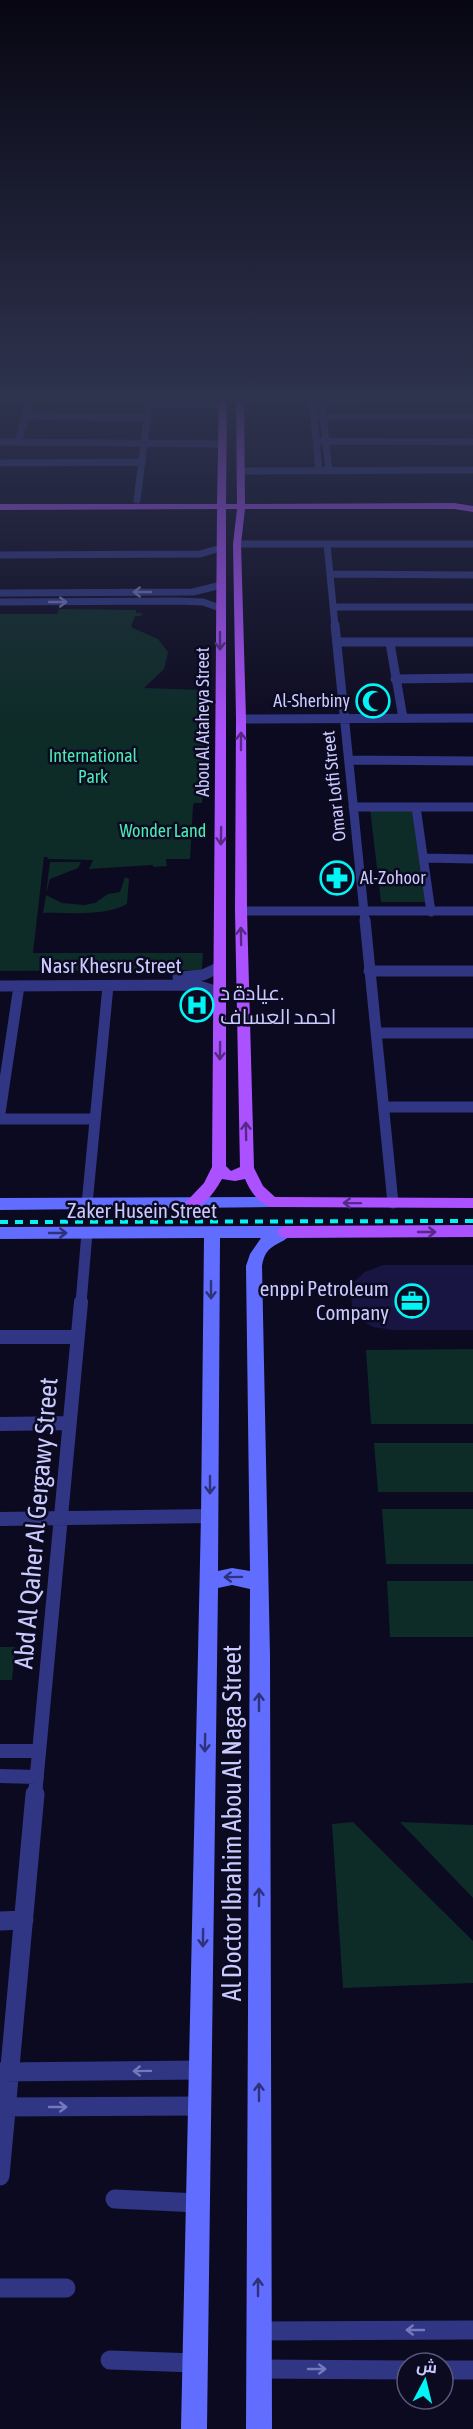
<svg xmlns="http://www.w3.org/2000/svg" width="473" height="2429" font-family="'Asap Condensed',Cairo,sans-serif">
<rect width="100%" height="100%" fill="#0c0a20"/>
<!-- green -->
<path fill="#0d2b27" d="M59 609 136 610V613H142L141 616H135L131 627 158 639 168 652 164 669 144 688 206 690 203 791 202 803H194L193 806 190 859H166L167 866 154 867 152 865 89 869 93 860 47 859 48 857H44L33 953H203L202 970 0 971V614H57Z
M370 809 415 810 430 902H381Z
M50 862H81L78 868 50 879 46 893Z
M125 877 129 879 127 904C103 917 71 912 43 913L46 895 62 903 84 905 95 903 108 894 120 892Z
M473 1349V1424H371L366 1350Z
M374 1443H473V1492H378Z
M382 1509H473V1564H386Z
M387 1581H473V1637H390Z
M0 1647H15L12 1680H0Z
M353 1822 473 1941V1983L343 1988 332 1824Z
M400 1822 473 1825V1898Z"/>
<!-- building -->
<path fill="#191543" d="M383 1265H473V1330H393L373 1327 359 1319 352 1308 351 1293 355 1281 365 1272Z"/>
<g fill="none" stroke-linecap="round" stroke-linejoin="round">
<!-- minor-far4 -->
<path stroke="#303684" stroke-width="7" d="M312 396 319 471
M321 396 329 471
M31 397H150
M315 400H362
M149 404H223
M26 416 148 418
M314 417H473
M316 441 473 442
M0 442 223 444
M18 442 31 396
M0 463 142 462
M241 471 473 470
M137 500 150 396
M237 544H473
M327 544 335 626
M0 555 200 554 221 548
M330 574 473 575
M0 593 193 592 221 585
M0 602 177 601 203 602 220 608
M333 607H473"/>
<!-- minor-far3 -->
<path stroke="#303684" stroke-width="9" d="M335 625 365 922
M337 642H473
M390 643 403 718
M395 679 473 678
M241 719 473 718
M349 760 473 761
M353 807H473
M416 807 431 912
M424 858 473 859
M241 911H473"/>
<!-- minor-far2 -->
<path stroke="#303684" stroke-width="11" d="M365 920 393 1203
M369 971H473
M178 977 203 975 220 967
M0 986 196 985 221 993
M376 1033H473
M384 1107H473
M0 1113 19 986
M0 1119H95
M87 1204 108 986
M81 1303 87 1233"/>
<!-- minor-far1 -->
<path stroke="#303684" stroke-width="14" d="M0 1337H77
M0 1424 69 1423
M0 1519 210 1516
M0 1751H39
M0 1776 37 1777
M35 1795 81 1302"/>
<!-- minor -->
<path stroke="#303684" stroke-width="19" d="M0 1921 24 1920
M0 2072 201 2070
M0 2107 199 2106
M0 2176 35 1794
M115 2199 198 2203
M0 2288H66
M258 2331 473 2330
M110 2360 195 2363
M259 2369 407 2370
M443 2370H473"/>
<!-- secondary -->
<path fill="#616dff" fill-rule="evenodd" d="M271 1197 276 1198 278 1202 276 1206 271 1207 0 1210V1198Z
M285 1226 290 1228 293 1232C282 1247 266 1241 262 1266L270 1656 272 2429H246L250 1589 232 1585 218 1588 207 2429H181L201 1516 204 1238 0 1239V1227ZM220 1238H261L250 1254 246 1266 250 1571 232 1568 218 1571Z"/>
<!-- primary -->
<path fill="#ac51ff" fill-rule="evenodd" d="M219 396H227L226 504H237L236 396H244L245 504 454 503 473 506V512L454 509H245L241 544 246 719 247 911 254 1168 263 1186 275 1197 473 1198V1208L271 1207C258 1203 250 1191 245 1179L235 1181 222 1179C215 1191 202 1212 187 1207L185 1203 204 1183 212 1167 217 509 0 510V504H217ZM226 509H237L233 544 236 719 235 911 240 1167 231 1171 226 1166Z
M473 1225V1237L285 1238 280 1236 277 1232 280 1228 285 1226Z"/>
<!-- rail -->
<path stroke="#00f5f4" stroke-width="4" stroke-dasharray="8 7" stroke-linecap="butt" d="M0 1222 473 1221"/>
</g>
<!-- one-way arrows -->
<defs><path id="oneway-shaft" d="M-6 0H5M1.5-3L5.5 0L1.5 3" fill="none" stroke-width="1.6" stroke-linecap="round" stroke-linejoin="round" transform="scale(1.5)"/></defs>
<g stroke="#7579bb">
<use href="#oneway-shaft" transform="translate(142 592) rotate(-180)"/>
<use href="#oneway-shaft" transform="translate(58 602)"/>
<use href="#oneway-shaft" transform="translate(142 2071) rotate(179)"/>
<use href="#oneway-shaft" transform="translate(58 2107)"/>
<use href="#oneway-shaft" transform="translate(415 2330) rotate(180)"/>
<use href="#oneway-shaft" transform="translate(317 2369)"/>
</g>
<g stroke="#542a84">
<use href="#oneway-shaft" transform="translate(220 641) rotate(90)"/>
<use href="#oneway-shaft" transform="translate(241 741) rotate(-90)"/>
<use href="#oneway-shaft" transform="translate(221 836) rotate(91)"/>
<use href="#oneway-shaft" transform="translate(241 936) rotate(-91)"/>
<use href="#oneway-shaft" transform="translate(220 1051) rotate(91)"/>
<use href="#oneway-shaft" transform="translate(246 1131) rotate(-91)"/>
<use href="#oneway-shaft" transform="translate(352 1203) rotate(-179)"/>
<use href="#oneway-shaft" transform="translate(427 1232)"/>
</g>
<g stroke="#2e3279">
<use href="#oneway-shaft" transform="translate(58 1233)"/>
<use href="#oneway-shaft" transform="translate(211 1290) rotate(90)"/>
<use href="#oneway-shaft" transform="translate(210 1485) rotate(90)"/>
<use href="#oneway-shaft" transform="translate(233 1577) rotate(179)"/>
<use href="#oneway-shaft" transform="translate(259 1702) rotate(-90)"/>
<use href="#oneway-shaft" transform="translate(205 1743) rotate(91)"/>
<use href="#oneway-shaft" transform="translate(259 1897) rotate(-90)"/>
<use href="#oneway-shaft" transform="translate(203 1938) rotate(91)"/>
<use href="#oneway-shaft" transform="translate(259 2092) rotate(-90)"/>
<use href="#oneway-shaft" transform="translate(258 2287) rotate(-90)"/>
</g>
<!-- sky -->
<linearGradient id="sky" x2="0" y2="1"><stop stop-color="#070612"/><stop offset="0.54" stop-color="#2e334e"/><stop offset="1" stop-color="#2e334e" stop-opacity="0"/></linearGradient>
<rect width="473" height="736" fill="url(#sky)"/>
<!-- icons -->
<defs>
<g id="mosque-ring" transform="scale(1.725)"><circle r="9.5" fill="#0c0a20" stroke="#00f5f4" stroke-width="1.5"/><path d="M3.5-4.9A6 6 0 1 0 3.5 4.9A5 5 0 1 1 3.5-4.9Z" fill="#00f5f4"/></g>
<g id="pharmacy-ring" transform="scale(1.725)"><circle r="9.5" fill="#0c0a20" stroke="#00f5f4" stroke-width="1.5"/><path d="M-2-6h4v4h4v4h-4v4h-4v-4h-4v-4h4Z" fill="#00f5f4"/></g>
<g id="hospital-ring" transform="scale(1.725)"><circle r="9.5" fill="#0c0a20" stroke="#00f5f4" stroke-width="1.5"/><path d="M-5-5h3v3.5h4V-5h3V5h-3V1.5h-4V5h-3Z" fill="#00f5f4"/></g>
<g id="office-ring" transform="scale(1.725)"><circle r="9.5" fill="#0c0a20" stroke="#00f5f4" stroke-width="1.5"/><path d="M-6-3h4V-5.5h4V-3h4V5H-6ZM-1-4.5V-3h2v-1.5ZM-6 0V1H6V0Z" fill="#00f5f4"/></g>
</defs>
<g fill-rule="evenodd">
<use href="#mosque-ring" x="373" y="701"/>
<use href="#pharmacy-ring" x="337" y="878"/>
<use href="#hospital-ring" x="197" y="1005"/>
<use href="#office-ring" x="412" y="1301"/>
</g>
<g text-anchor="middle" stroke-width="5" stroke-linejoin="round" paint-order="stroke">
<!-- far-poi labels -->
<g font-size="18" fill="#cacaff" stroke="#0c0a20" text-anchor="end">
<text x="350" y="707">Al-Sherbiny</text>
<text x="360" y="884" text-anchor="start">Al-Zohoor</text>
</g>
<!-- far-street labels -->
<g font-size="18" fill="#cacaff" stroke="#0c0a20">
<text transform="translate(203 722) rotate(-90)" y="6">Abou Al Ataheya Street</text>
<text transform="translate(334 786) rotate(-96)" y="6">Omar Lotfi Street</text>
</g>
<!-- far-park labels -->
<g font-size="18" fill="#4aebb2" stroke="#0c0a20">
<text x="93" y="762">International<tspan x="93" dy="21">Park</tspan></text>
<text x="163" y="837">Wonder Land</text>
</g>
<!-- street labels -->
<g font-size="21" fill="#cacaff" stroke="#0c0a20">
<text x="111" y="973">Nasr Khesru Street</text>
<text x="142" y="1218">Zaker Husein Street</text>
</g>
<!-- poi labels -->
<g font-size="21" fill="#cacaff" stroke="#0c0a20" text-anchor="start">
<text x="220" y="1000">عيادة د.<tspan x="220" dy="24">احمد العساف</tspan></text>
<text x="389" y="1296" text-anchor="end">enppi Petroleum<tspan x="389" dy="24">Company</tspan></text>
</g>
<!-- near-street labels -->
<g font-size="26" fill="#cacaff" stroke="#0c0a20">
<text transform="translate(36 1523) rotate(-85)" y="9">Abd Al Qaher Al Gergawy Street</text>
<text transform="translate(232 1823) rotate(-90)" y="9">Al Doctor Ibrahim Abou Al Naga Street</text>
</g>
</g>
<!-- north arrow -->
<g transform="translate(425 2381) rotate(7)"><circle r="28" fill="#0c0a20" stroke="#585779" stroke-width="1.5"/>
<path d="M0-4.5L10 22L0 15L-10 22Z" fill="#00f5f4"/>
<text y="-9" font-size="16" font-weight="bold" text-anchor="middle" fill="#cacaff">ش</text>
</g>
</svg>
